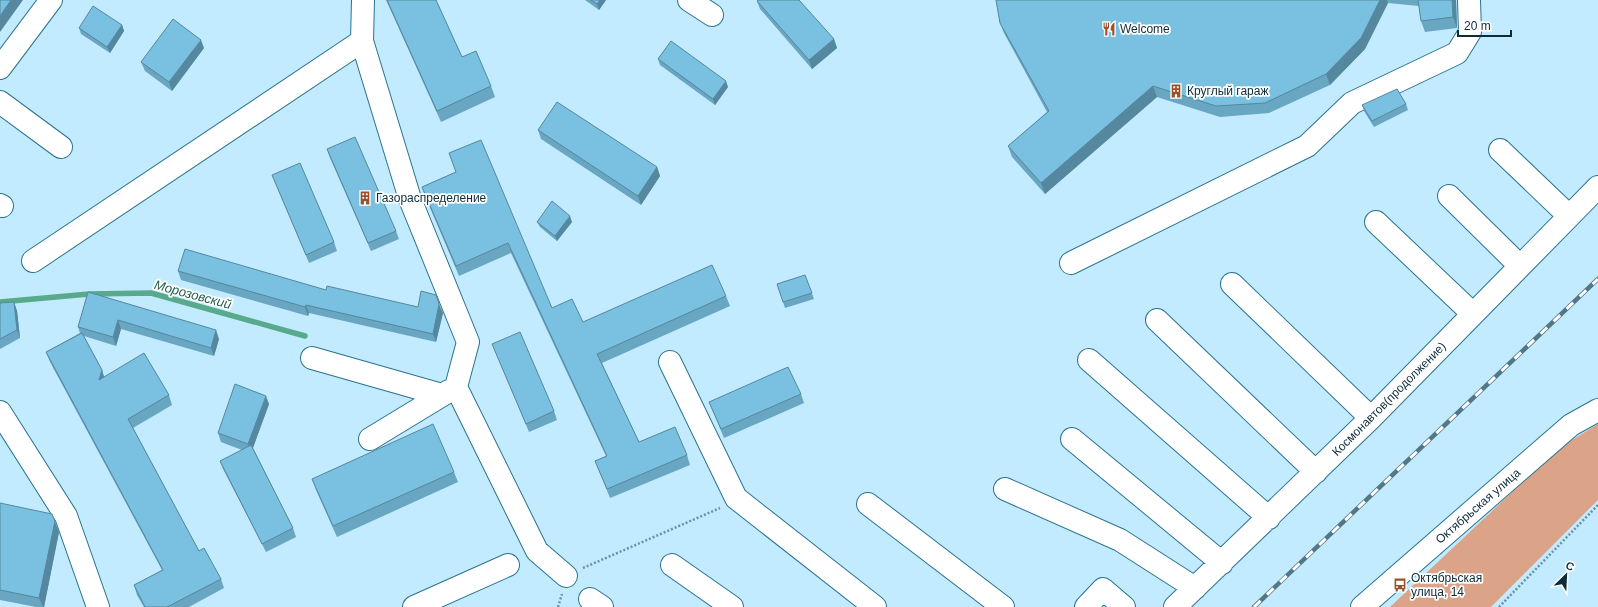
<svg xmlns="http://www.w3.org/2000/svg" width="1598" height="607" font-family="Helvetica,sans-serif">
<rect width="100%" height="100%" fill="#c2ebff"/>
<!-- green -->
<path fill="#dba388" d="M1598 424V500L1491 607H1390L1559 448Z"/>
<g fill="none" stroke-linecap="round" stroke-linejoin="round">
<!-- stream -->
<path stroke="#59a98c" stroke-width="5.5" d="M0 302 89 294 151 293 305 336"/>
<!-- minor casing -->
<g stroke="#2a7390" stroke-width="24">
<path id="minor" d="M363 0 362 41 410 199 468 342 456 387 537 551 566 576
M689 0 712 15
M0 68 51 0
M0 102 61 147
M1500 150 1569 216
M1449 196 1520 266
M0 205 2 206
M1376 222 1473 314
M33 261 362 41
M1071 263 1307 146 1352 103 1457 53 1470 32 1469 0
M1232 284 1371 418
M1157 320 1316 472
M312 358 442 395
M1089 360 1269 518
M670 362 736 498 875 607
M0 412 66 516 98 607
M370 439 449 391
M1072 439 1222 563
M1005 489 1120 540 1195 588
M868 504 1003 607
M672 565 732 607
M590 599 602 607
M414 607 508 565
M1086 607 1103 589 1124 607
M1175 607 1371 418 1598 187"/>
</g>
<!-- major casing -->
<g stroke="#2a7390" stroke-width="24">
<path id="major" d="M1362 607 1571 425 1598 410"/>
</g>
<!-- path -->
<path stroke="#6d91a1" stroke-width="2.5" stroke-dasharray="2 2" stroke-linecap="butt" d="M583 568 720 508
M558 607 562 594
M1499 607 1598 505"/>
<!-- minor -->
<use href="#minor" stroke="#fff" stroke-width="22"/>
<!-- major -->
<use href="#major" stroke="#fff" stroke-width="22"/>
<!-- rail casing -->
<g stroke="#547786" stroke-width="4.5">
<path id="rail" d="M1254 607 1598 279"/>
</g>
<!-- rail -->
<use href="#rail" stroke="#fff" stroke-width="3" stroke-dasharray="9" stroke-linecap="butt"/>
</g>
<!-- wall -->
<path fill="#69a6c2" d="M386 0H436L462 57 491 86 495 97 441 122Z
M585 0H606L599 10Z
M996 0H1456L1457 28 1425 32 1421 21 1419 6 1388 3 1365 49 1330 85 1269 113 1220 117 1157 97 1045 194 1012 157 1008 146 1047 112 1004 33 1000 23Z
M757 1 834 39 837 48 812 69 760 9Z
M122 25 124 31 110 53 81 34 79 28Z
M204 48 172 91 145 71 141 62Z
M658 59 728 87 715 105 660 65Z
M1406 104 1408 110 1374 127 1364 111 1362 105Z
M538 130 657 167 660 176 641 205 541 139Z
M327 149 396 231 399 239 371 251 330 158Z
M449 153 552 308 583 322 726 296 730 306 602 363 639 442 687 455 690 465 610 498 595 461 606 456 511 253 459 276 425 196 422 187 456 172Z
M272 175 334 242 337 251 309 263Z
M537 222H572L557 241 540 227Z
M178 271 326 290 443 313 436 342 309 313 308 316 181 280Z
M805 275 814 299 785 308 777 284Z
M88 292 219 339 214 356 121 329 116 346 84 336 102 370 104 377 169 395 172 405 133 428 199 551 221 579 224 588 189 607H144L137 595 134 585 162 570 50 362 46 352 80 333 78 327Z
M14 302 17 311 20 338 0 349V303Z
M492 344 554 411 557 420 529 432Z
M801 394 804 403 724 438 709 402Z
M269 404 253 448 293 528 296 537 266 552 223 469 220 461 242 450 221 442 218 433Z
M454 472 458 482 337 537 316 490 312 479Z
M0 503 59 532 44 607H36L0 600Z"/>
<!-- shaded-wall -->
<path fill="#55879e" d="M11 0H23L0 32V16Z
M600 0H606L599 10 597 4Z
M1380 0H1387L1388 3 1365 49 1330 85 1326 74Z
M1452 0H1456L1457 28 1453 17Z
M122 25 124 31 110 53 107 47Z
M834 39 837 48 812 69 809 60Z
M201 40 204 48 172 91 169 82Z
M726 81 728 87 715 105 713 99Z
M1153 86 1157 97 1045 194 1041 183Z
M657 167 660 176 641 205 638 196Z
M570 216 572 222 557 241 555 236Z
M14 302 17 311 20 338 17 330Z
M439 304 443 313 436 342 433 334Z
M306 305 309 313 308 316 305 307Z
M118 320 121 329 116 346 113 337Z
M216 330 219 339 214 356 211 348Z
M102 370 105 380H99Z
M266 396 269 404 251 453 248 444Z
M52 514 59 532 44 607H43L39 598Z"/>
<!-- building -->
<path fill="#7ac1e1" stroke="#55879e" d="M0 0H11L0 16Z
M387 0H436L462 57 476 51 491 86 437 111Z
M591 0H600L597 4Z
M758 0H799L834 39 809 60 757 1Z
M996 0H1380L1361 38 1326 74 1265 103 1216 106 1153 86 1041 183 1008 146 1049 111 1000 23Z
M1418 0H1452L1453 17 1421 21Z
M93 6 122 25 107 47 79 28Z
M173 19 201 40 169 82 141 62Z
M671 41 726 81 713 99 658 59Z
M1397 89 1406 104 1372 121 1362 105Z
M557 102 657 167 638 196 538 130Z
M355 137 396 231 368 243 327 149Z
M481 140 552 308 572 299 583 322 712 265 726 296 597 354 639 442 675 427 687 455 607 489 595 461 607 456 508 243 456 266 422 187 456 172 449 153Z
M300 163 334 242 306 255 272 175Z
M552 201 570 216 555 236 537 222Z
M185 249 326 290 327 286 418 307 421 291 436 295 439 304 433 334 306 305 305 307 178 271Z
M805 275 812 293 783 302 777 284Z
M88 292 216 330 211 348 118 320 113 337 78 327Z
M14 302 17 330 0 339V303Z
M520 332 554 411 526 424 492 344Z
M82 333 102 370 99 380 144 353 169 395 128 419 199 551 204 548 221 579 167 607H145L134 585 163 570 46 352Z
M788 367 801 394 721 429 709 402Z
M235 384 266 396 248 444 218 433Z
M433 424 454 472 333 526 312 479Z
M251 445 293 528 262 544 220 461Z
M0 503 52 514 55 521 39 598 0 590Z"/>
<!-- icons -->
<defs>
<g id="restaurant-bare" transform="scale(1.08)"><path d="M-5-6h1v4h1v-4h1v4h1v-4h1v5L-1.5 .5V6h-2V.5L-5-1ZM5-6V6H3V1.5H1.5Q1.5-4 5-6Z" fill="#98512a" stroke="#fff" stroke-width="2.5" paint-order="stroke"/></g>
<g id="building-bare" transform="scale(1.08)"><path d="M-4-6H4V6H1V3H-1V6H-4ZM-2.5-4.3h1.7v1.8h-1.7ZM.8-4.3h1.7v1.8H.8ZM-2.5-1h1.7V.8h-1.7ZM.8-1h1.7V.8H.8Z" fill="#98512a" stroke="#fff" stroke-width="2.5" paint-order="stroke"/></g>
<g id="bus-bare" transform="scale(1.08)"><path d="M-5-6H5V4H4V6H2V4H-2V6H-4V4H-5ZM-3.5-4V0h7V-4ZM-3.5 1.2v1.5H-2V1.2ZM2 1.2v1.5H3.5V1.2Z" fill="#98512a" stroke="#fff" stroke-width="2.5" paint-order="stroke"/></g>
</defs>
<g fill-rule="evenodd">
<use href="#restaurant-bare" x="1109" y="29"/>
<use href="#building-bare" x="1176" y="91"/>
<use href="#building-bare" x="365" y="198"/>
<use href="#bus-bare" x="1400" y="585"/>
</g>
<g text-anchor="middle" stroke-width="3.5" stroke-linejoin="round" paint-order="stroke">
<!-- poi labels -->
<g font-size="12" fill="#0d2c38" stroke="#fff" text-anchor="start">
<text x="1120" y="33">Welcome</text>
<text x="1187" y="95">Круглый гараж</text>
<text x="376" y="202">Газораспределение</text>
<text x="1411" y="582">Октябрьская<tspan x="1411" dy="14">улица, 14</tspan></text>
</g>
<!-- street labels -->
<g font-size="12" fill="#0d2c38" stroke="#fff">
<text transform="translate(1389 399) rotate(-45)" y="4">Космонавтов(продолжение)</text>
<text transform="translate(1478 506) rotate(-41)" y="4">Октябрьская улица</text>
</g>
<!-- water labels -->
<g font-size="13" font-style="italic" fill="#23614c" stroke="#fff">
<text transform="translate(193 294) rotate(15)" y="5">Морозовский</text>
</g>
</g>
<!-- north arrow -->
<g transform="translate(1566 575) rotate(24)" stroke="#ffffff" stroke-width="3" paint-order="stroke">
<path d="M0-3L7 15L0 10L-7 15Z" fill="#0d2c38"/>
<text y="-6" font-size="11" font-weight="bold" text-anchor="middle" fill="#0d2c38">С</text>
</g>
<!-- scale -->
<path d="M1458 30v6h53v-6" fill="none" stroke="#0d2c38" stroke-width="2"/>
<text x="1464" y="30" font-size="12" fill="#0d2c38" stroke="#ffffff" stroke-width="3" paint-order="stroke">20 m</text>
</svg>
